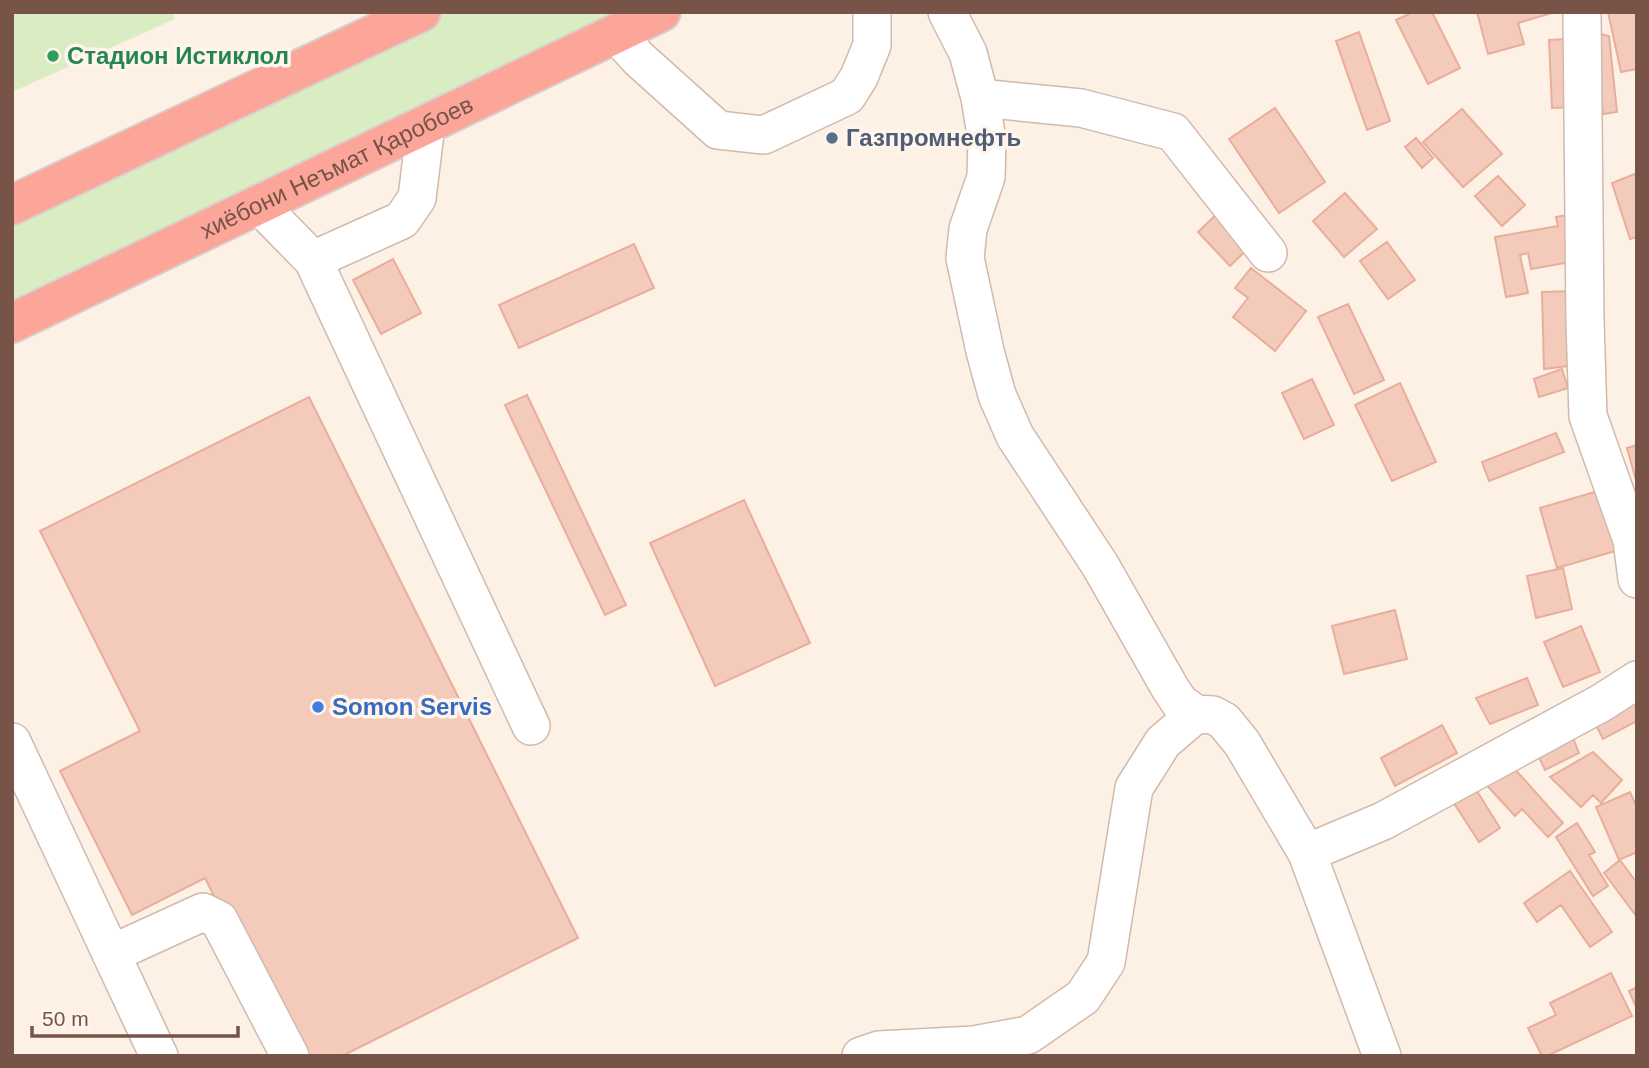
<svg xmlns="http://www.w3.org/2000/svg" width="1649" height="1068" font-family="Helvetica,sans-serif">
<rect width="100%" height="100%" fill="#fdf1e5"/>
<!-- green -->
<path fill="#d9ecc2" d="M12 12H172L175 19 12 92Z
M447 12H627L12 315V223Z"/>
<!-- building -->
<path fill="#f4cbbb" stroke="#e8ae9b" stroke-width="2" d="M1413 12H1432L1460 68 1428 84 1396 20Z
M1477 12H1555L1518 23 1524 44 1488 54Z
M1608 12H1637V69L1621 72Z
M1359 32 1390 121 1367 130 1336 41Z
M1596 33 1609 36 1617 112 1603 114Z
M1566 39 1570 107 1552 108 1549 40Z
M1275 108 1325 182 1279 213 1229 139Z
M1462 109 1502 154 1463 187 1423 142Z
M1416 138 1433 158 1422 168 1405 147Z
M1637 173V237L1630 239 1612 183Z
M1498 176 1525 205 1502 226 1475 196Z
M1345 193 1377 229 1344 257 1313 221Z
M1223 208 1255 242 1230 266 1198 232Z
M1567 215 1576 261 1531 269 1528 253 1520 255 1528 293 1506 297 1495 237 1558 226 1556 217Z
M1387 242 1415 280 1388 299 1360 261Z
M634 244 654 288 519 348 499 305Z
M393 259 421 313 381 334 353 280Z
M1251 268 1306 311 1275 351 1233 317 1248 298 1235 288Z
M1575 291 1576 365 1544 369 1542 292Z
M1348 304 1384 380 1354 394 1318 317Z
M1562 369 1568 388 1539 397 1534 379Z
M1312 379 1334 425 1304 439 1282 393Z
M1400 383 1436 462 1392 481 1355 405Z
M527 395 626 605 605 615 505 405Z
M309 397 578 938 342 1056H294L205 878 132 915 60 771 140 731 40 531Z
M1556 433 1564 452 1489 481 1482 462Z
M1637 445V484L1627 448Z
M1605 489 1622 549 1557 568 1540 508Z
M744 500 810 643 715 686 650 543Z
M1563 568 1572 609 1536 618 1527 576Z
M1395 610 1407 659 1344 674 1332 626Z
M1581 626 1600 672 1563 687 1544 642Z
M1527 678 1538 705 1490 724 1476 698Z
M1637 690V721L1603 739 1590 714Z
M1442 725 1457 753 1395 786 1381 758Z
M1569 728 1579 753 1545 770 1533 745Z
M1593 752 1622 780 1601 803 1593 795 1581 807 1550 777Z
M1504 757 1563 823 1548 837 1522 809 1515 816 1481 779Z
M1470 780 1500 828 1479 842 1448 794Z
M1630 792 1637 808V852L1619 860 1596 807Z
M1577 823 1595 852 1589 855 1608 886 1593 896 1556 837Z
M1620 860 1637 883V917L1604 873Z
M1570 871 1612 932 1590 947 1561 905 1537 922 1524 903Z
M1611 973 1632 1016 1547 1056H1542L1528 1028 1556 1015 1550 1003Z
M1637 987V1009L1629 991Z"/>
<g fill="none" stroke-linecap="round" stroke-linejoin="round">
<!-- minor casing -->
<g stroke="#d2b9ad" stroke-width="40">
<path id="minor" d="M947 12 968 53 980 98 987 140 986 177 968 229 965 258 985 351 997 395 1015 436 1100 565 1170 688 1180 703 1196 714 1213 715 1224 721 1242 743 1307 853 1382 1056
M1582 12 1585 321 1588 416 1632 540 1637 579
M616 34 639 59 718 130 764 135 847 96 859 77 872 45V12
M980 98 1081 108 1173 132 1268 253
M259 205 313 260 531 726
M313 260 402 220 417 198 426 125
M12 742 159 1056
M1307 853 1383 821 1601 703 1637 680
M111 954 203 912 219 920 290 1056
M861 1056 879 1050 974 1045 1028 1035 1083 997 1106 962 1134 788 1163 742 1196 714"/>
</g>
<!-- highway casing -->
<g stroke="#d9cfcc" stroke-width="42">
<g id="highway">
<path d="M12 205 421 12"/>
<path id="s1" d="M12 323 661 12"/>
</g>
</g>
<!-- minor -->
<use href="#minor" stroke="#fff" stroke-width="37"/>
<!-- highway -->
<use href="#highway" stroke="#fba699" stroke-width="38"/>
</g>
<!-- markers -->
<circle fill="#2e9e5b" stroke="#fff5ed" stroke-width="2.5" cx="53" cy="56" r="7"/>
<circle fill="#5c6f8a" stroke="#fff5ed" stroke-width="2.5" cx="832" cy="138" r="7"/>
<circle fill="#3f7fe0" stroke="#fff5ed" stroke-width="2.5" cx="318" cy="707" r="7"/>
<g text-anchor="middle" stroke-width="7" stroke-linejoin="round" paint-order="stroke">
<!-- leisure labels -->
<g font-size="24" font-weight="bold" fill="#27864d" stroke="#fff5ed" text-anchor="start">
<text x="67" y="64">Стадион Истиклол</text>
</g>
<!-- service labels -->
<g font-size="24" font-weight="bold" fill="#4e5e75" stroke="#fff5ed" text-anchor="start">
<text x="846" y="146">Газпромнефть</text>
</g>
<!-- street labels -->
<g font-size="24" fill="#785348" stroke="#fff5ed">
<text dy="8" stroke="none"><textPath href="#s1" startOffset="360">хиёбони Неъмат Қаробоев</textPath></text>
</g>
<!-- shop labels -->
<g font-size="24" font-weight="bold" fill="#366cbe" stroke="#fff5ed" text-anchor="start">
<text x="332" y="715">Somon Servis</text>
</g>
</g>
<!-- border -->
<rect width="1649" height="1068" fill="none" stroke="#785348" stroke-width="28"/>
<!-- scale -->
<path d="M32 1026v10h206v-10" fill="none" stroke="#785348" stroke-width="3.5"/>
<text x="42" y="1026" font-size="21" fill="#785348" stroke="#fff5ed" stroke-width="5" paint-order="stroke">50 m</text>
</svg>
